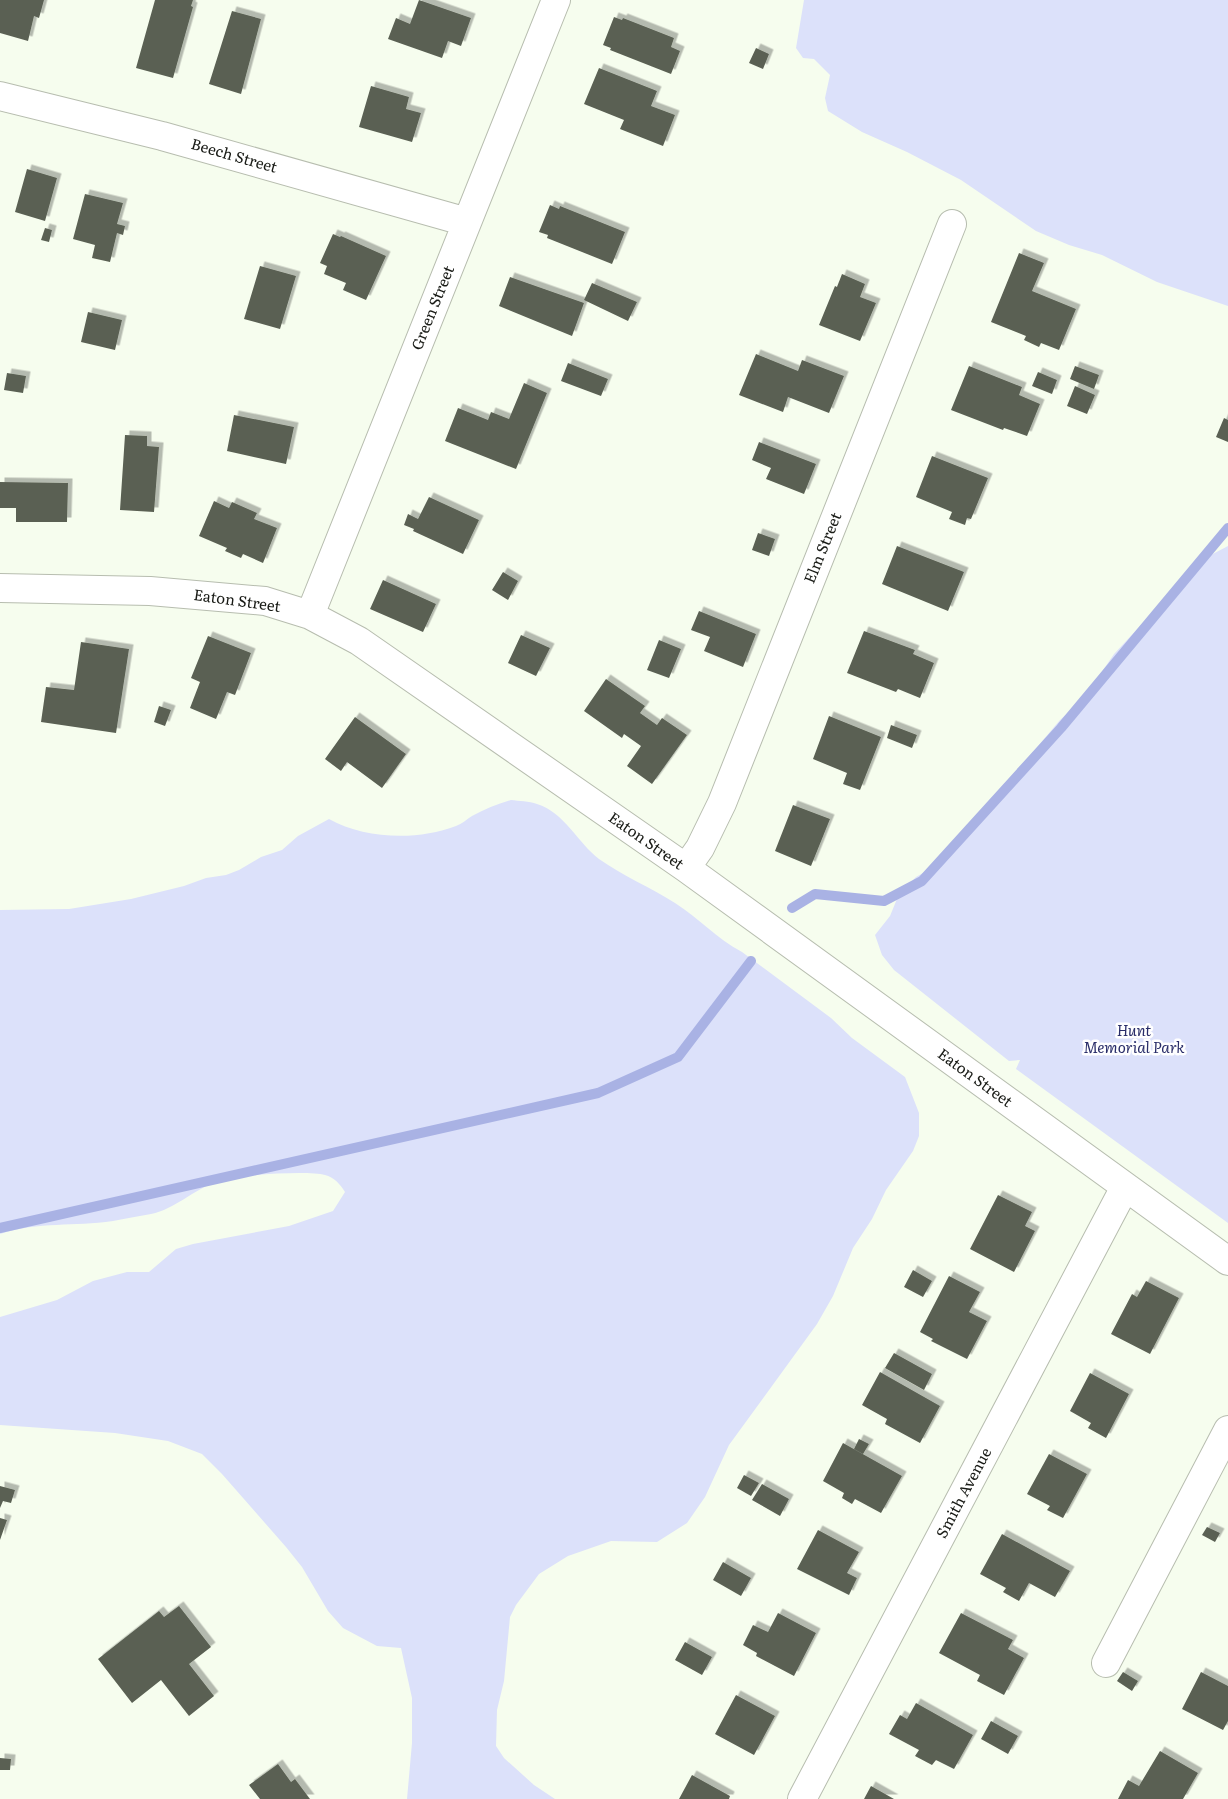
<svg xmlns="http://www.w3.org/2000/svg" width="1228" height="1799" font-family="Literata,serif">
<defs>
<filter id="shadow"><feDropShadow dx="4.5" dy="-4.5" stdDeviation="0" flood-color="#0004"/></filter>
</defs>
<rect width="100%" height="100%" fill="#f6fdee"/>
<!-- green -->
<path fill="#dce1fa" d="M804 0H1228V306L1157 282 1102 255 1069 245 1036 231 961 180 907 152 862 132 828 111 825 98 830 75 814 59 803 58 796 48Z
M1228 546V1223L1016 1069 1020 1060 1009 1061 894 970 882 955 875 935 890 916 899 894 916 877 935 866 963 835 1060 720 1084 698 1114 654 1192 570 1209 556Z
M511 800C519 801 529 801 537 804 564 812 578 843 599 859 623 876 650 887 675 903 699 918 717 939 742 952L831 1018 852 1038 905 1077 919 1113V1136L913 1151 886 1190 872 1219 853 1248 833 1296 817 1324 729 1445 705 1497 687 1523 657 1542 611 1541 568 1556 539 1574 516 1605 510 1617 504 1681 497 1710 496 1746 504 1758 534 1785 555 1799H407L412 1743V1698L401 1648 377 1646 343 1628 328 1611 302 1567 286 1547 222 1474 202 1454 168 1441 115 1433 0 1425V1317L57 1300 93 1281 127 1272H149L176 1249 193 1244 289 1226 333 1211 345 1192C340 1184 334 1177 325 1175 307 1170 233 1175 216 1182 193 1190 175 1209 151 1214 138 1216 125 1219 113 1221 73 1227 40 1221 0 1234V910L69 909 131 899 184 886 206 878 226 875 239 870 261 857 282 850 298 836 329 819C365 839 417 841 456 826 462 824 467 819 472 816 485 809 497 804 511 800Z"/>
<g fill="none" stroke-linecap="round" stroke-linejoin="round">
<!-- stream -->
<path stroke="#a9b2e4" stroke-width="10" d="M792 908 815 894 884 901 922 881 1061 728 1228 528
M0 1228 598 1093 678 1057 751 961"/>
</g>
<!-- building -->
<path fill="#5a6053" filter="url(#shadow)" d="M0 0H44L39 18 34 16 28 41 0 33Z
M155 0H193L191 6 193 7 173 78 136 68Z
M419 0 471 18 461 46 448 41 442 58 388 39 396 18 410 24Z
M232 11 261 19 241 94 209 84Z
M614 17 622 20 623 18 674 38 671 47 680 51 671 74 610 50 611 48 603 45Z
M756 48 769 54 763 69 749 63Z
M599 68 657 91 651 106 675 115 663 146 620 129 624 120 584 104Z
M371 86 409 97 406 109 421 113 412 142 359 127Z
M27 169 57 178 45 221 15 212Z
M85 194 123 203 117 224 125 226 123 235 117 233 110 262 92 258 95 245 73 239Z
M550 205 559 209 560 206 625 232 612 264 547 238 548 235 539 232Z
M45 228 52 230 49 242 41 240Z
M333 234 340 237 341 236 386 256 366 300 343 290 346 283 324 274 327 266 320 263Z
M1019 253 1044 263 1032 291 1076 309 1059 350 1041 343 1039 347 1024 340 1026 336 991 322Z
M260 266 296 276 280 329 244 319Z
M842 274 865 284 860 297 876 303 860 341 819 325 835 286 837 287Z
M510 277 584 303 572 336 499 306Z
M592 283 637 302 628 321 584 300Z
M88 312 122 320 115 350 81 342Z
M756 354 798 371 802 360 844 376 829 413 788 397 783 412 739 395Z
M568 363 608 379 601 396 561 381Z
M969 366 1022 387 1019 395 1040 404 1027 436 1004 428 1003 430 951 410Z
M1075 366 1099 375 1094 389 1070 379Z
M1038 372 1057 380 1052 394 1032 386Z
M7 373 26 376 23 393 4 390Z
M524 383 547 393 516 469 445 441 458 408 488 420 491 412 509 419Z
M1075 386 1095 395 1087 414 1067 406Z
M234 415 294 427 286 464 227 451Z
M1224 418 1228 420V442L1216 437Z
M125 435 147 436V446L159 447 154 512 120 510Z
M759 442 816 464 804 494 766 479 771 468 752 460Z
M932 456 988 478 971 519 967 518 965 525 949 519 952 512 916 497Z
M0 482 68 483 67 522H16V508H0Z
M429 497 479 520 463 554 413 531 414 529 404 525 408 514 418 519Z
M214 501 229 508 232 502 257 513 254 519 277 528 263 563 243 554 241 558 225 551 227 548 199 536Z
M758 533 775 539 769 556 752 550Z
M897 546 964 572 948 611 882 584Z
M503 572 518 581 508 600 492 590Z
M383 580 436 604 423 632 370 609Z
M699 611 756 634 743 667 704 651 710 637 691 630Z
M864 631 915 650 913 654 934 663 920 698 898 689 896 692 847 673Z
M521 635 550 648 536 676 508 663Z
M208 636 251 653 235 695 227 692 216 719 190 708 200 682 191 678Z
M659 640 681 649 669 678 647 670Z
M81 642 129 649 116 733 41 722 46 687 74 690Z
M606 679 645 706 640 713 657 725 662 718 687 735 652 784 627 766 641 746 624 734 622 738 584 711Z
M159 706 171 710 165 726 154 722Z
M829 716 881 737 860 790 843 784 847 773 813 759Z
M355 717 406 754 382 788 347 762 341 771 325 759Z
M891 725 917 735 912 748 887 738Z
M793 805 830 819 811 866 775 851Z
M998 1195 1032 1212 1025 1226 1035 1231 1014 1272 970 1249Z
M913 1270 932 1281 923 1297 904 1287Z
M949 1276 980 1292 969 1312 987 1321 967 1359 931 1341 933 1339 920 1332Z
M1146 1281 1179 1298 1150 1354 1111 1334 1132 1294 1137 1297Z
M894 1353 932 1374 924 1390 885 1368Z
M880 1372 940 1406 920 1443 885 1424 887 1419 862 1405Z
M1090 1373 1129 1394 1106 1438 1088 1428 1091 1423 1070 1411Z
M859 1439 869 1444 863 1454 854 1449Z
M843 1443 902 1476 881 1513 855 1499 852 1504 842 1498 844 1493 823 1481Z
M1049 1454 1087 1474 1063 1518 1047 1510 1050 1506 1027 1494Z
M744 1475 759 1483 751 1496 737 1488Z
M762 1484 789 1499 780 1516 752 1500Z
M0 1486 15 1490 11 1503 3 1501 0 1508Z
M0 1518 7 1520 0 1540Z
M1207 1527 1220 1533 1215 1542 1202 1535Z
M818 1530 859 1552 847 1573 857 1578 849 1595 797 1569Z
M1002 1534 1070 1571 1055 1597 1029 1583 1019 1601 1003 1592 1006 1588 980 1574Z
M723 1562 751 1578 741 1596 713 1580Z
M179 1606 211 1647 189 1664 214 1696 189 1716 161 1680 132 1703 98 1659 159 1611 164 1617Z
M778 1613 816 1633 794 1676 756 1656 757 1653 743 1645 753 1625 768 1632Z
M961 1613 1013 1640 1008 1649 1024 1658 1004 1695 977 1681 980 1675 939 1653Z
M685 1642 712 1657 702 1675 675 1660Z
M1123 1672 1138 1681 1132 1691 1117 1681Z
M1201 1672 1228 1686V1721L1223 1730 1182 1709Z
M736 1695 775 1716 754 1755 715 1734Z
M916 1703 973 1735 954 1769 936 1760 932 1765 915 1756 919 1750 889 1734 900 1715 907 1719Z
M991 1721 1018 1736 1008 1754 981 1739Z
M1160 1751 1198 1773 1183 1799H1118L1128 1780 1139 1786Z
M0 1758 11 1759 10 1770H0Z
M278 1764 291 1782 295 1779 310 1799H260L249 1785Z
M692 1775 730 1796 729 1799H679Z
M871 1786 894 1799H864Z"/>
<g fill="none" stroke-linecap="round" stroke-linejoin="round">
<!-- minor casing -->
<g stroke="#b7bdaf" stroke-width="30">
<path id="minor" d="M0 96 162 136 467 222
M0 588 150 591 265 601 310 615 359 641 686 868 1228 1261
M310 615 556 0
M686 868 700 848 722 803 952 224
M1106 1663 1228 1430
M802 1799 1125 1187"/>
</g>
<!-- minor -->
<use href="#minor" stroke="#fff" stroke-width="28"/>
</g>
<g text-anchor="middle" stroke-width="5" stroke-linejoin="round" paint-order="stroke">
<!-- street labels -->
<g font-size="15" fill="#191b16" stroke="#fff">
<text transform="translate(234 156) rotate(16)" y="5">Beech Street</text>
<text transform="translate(433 308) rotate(-68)" y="5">Green Street</text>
<text transform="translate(823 548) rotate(-68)" y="5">Elm Street</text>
<text transform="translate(237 601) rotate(8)" y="5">Eaton Street</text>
<text transform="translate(646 841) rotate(35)" y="5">Eaton Street</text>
<text transform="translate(975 1078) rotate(36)" y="5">Eaton Street</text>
<text transform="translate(964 1493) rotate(-62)" y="5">Smith Avenue</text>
</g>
<!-- park labels -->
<g font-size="15" font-style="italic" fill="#292d69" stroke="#fff">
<text x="1134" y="1036">Hunt<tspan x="1134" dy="17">Memorial Park</tspan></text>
</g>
</g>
</svg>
